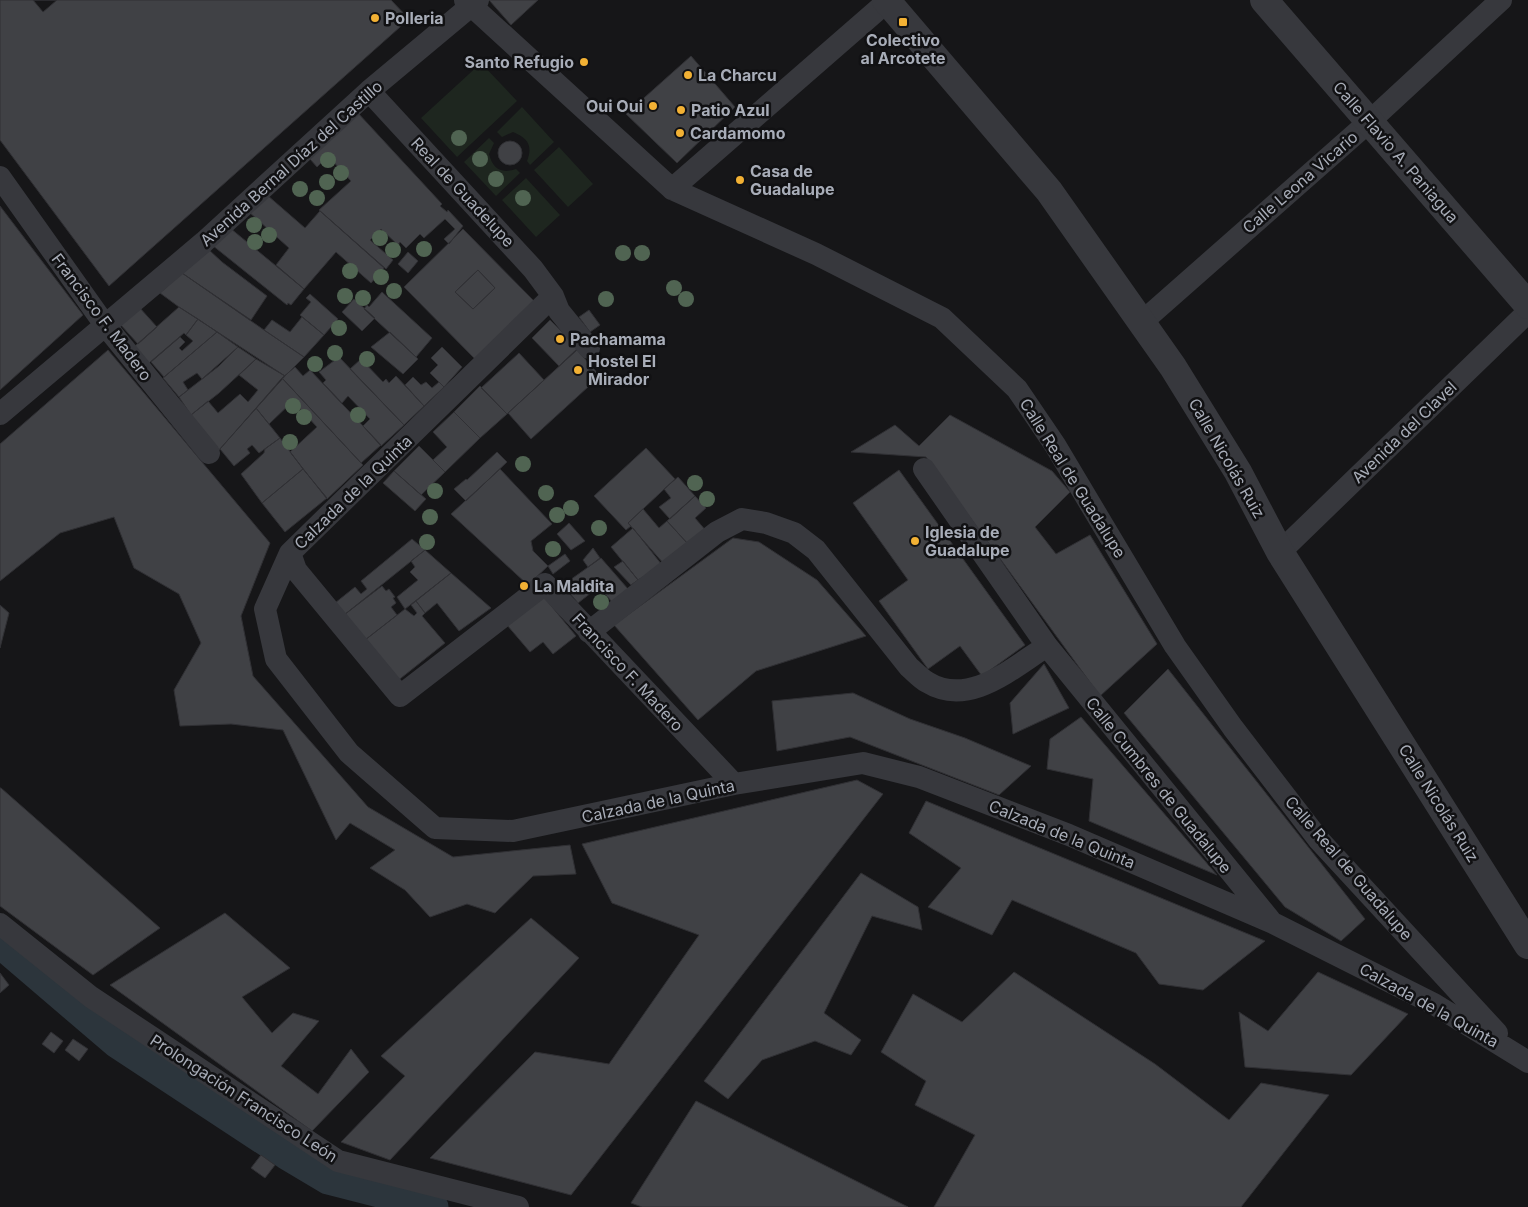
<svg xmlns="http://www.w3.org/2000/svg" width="1528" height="1207" font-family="Inter,sans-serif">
<rect width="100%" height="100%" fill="#161618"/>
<!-- green -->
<path fill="#1e261f" d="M481 63 517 101 457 157 421 118Z
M522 107 554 142 530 165 527 161C533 146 528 138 513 132L502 137 497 132Z
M489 138 494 143 489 154C493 169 501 174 516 169L520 173 496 196 464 162Z
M559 147 593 184 568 207 534 170Z
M526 178 560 215 536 237 502 200Z"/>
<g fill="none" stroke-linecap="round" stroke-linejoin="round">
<!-- canal -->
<path stroke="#2c353c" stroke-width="29" d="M0 944 117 1044 286 1155 328 1180 434 1207"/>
</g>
<!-- building -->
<path fill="#404145" stroke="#303034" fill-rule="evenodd" d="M0 0H391L409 19 109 286 0 140Z
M33 0H57L43 12Z
M489 0H538L511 25Z
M691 56 735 107 677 163 626 114Z
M357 112 442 204 440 206 447 212 448 210 463 226 449 244 444 239 455 229 445 219 424 238 420 234 406 248 400 242 398 245 381 229 370 240 393 260 386 269 319 210 351 181 328 156 317 167 310 159Z
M498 153a12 12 0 1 1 24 0a12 12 0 1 1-24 0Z
M267 195 305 228 320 211 384 268 371 283 336 252 304 289 276 265 289 248 249 212Z
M0 206 83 315 0 390Z
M230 228 304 289 291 305 288 303 287 305 212 245Z
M463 229 534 301 475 359 404 287ZM478 270 495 288 473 309 455 292Z
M208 249 222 262 267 296 251 320 182 273Z
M408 252 418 261 408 273 398 264Z
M478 270 495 288 473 309 455 292Z
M182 273 264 330 304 357 285 376 179 307 160 293Z
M382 292 432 338 416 357 364 309 367 305 369 307Z
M310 294 338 319 324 335 300 315 311 302 306 298Z
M354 299 375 318 362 331 342 312Z
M139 307 157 327 138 344 120 324Z
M179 307 198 319 186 335 184 333 149 363 135 346Z
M589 310 600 325 590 332 579 317Z
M302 317 324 335 304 357 264 330 272 320 290 332Z
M198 319 217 332 164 377 151 362 180 337 185 342 179 348 182 351 193 341 186 335Z
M550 320 578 348 559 366 532 338Z
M217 332 238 347 202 379 197 373 183 382 188 390 179 397 163 378Z
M390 332 418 359 403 374 371 347Z
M238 347 256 359 219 393 191 415 179 397 219 366Z
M442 347 462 367 444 387 430 373 438 365 431 358Z
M108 350 270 543 241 616 253 676 368 807 453 857 570 845 576 874 533 876 495 913 467 904 430 917 405 890 370 868 395 850 350 823 336 840 283 730 231 724 180 726 174 690 201 643 179 594 134 568 114 517 60 533 0 581V444Z
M577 350 600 376 531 439 508 413Z
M519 353 544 380 507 414 481 388Z
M339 357 404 425 381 446 363 426 370 419 348 396 342 403 323 383 326 380 319 372Z
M256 359 285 376 219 450 191 415 208 401 218 413 240 394 248 402 258 390 239 375Z
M361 359 383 382 386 379 389 383 396 376 424 406 404 425 350 369Z
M295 367 303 376 310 370 381 445 361 463 282 378Z
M413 377 421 385 426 382 432 388 439 382 444 387 424 406 405 385Z
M282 378 363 465 327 499 290 452 317 427 293 401 269 424 256 408Z
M480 386 507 414 480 438 454 412Z
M256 408 280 438 259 453 252 445 247 449 250 453 234 466 220 449Z
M454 412 480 438 445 472 433 460 447 447 433 432Z
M950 415 1052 471 1070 492 1035 527 1056 554 1090 535 1157 644 1100 696 926 457 851 452 895 425 919 446Z
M280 438 303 469 262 503 241 474 264 453 265 449Z
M419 446 445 472 421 495 394 471Z
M646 448 675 479 628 523 631 526 626 530 594 496Z
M497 452 507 462 466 501 454 489 466 479 467 480Z
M303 469 327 498 285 532 262 503Z
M500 469 552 524 531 541 533 551 548 566 528 585 451 514Z
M899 470 1025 645 982 676 960 646 928 669 879 601 908 580 853 503Z
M394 471 426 499 415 511 383 483Z
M678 477 695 496 670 519 659 507 671 498 664 489Z
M695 496 706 508 695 518 707 532 688 544 667 521Z
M643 509 659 528 667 521 688 544 664 564 628 523Z
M569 523 585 541 571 550 557 534Z
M633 528 662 565 638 580 611 547Z
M733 538 759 542 817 580 866 636 756 671 698 720 614 625Z
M412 539 425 550 344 615 335 603 355 587 361 594 367 589 361 581Z
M593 548 600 558 588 567 583 560Z
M425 550 451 573 405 609 397 597 418 580 410 572 415 567 411 561Z
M565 554 570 561 553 574 548 566Z
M601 558 628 589 612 602 600 588 596 589 578 603 563 585Z
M623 561 638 580 631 585 614 567Z
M451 573 491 608 459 631 437 603 425 613 416 601Z
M382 586 386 591 389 589 395 597 393 598 396 603 391 607 397 615 365 640 344 615Z
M544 597 576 636 553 654 543 642 530 652 507 625Z
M416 601 425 613 422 616 445 643 396 682 365 640 405 609 414 616 417 613 411 605Z
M0 605 9 613 0 648Z
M1044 664 1069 708 1013 734 1010 703Z
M1168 669 1365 919 1341 941 1285 907 1124 713Z
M853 693 910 719 965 738 1031 766 999 795 850 737 777 751 772 701Z
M1081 717 1217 875 1089 821 1093 779 1047 769 1050 739Z
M857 780 883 794 571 1195 430 1158 535 1052 609 1064 699 935 612 903 582 844Z
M0 788H1L160 928 93 975 0 906Z
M926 801 1265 941 1203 990 1159 984 1136 953 1012 900 992 935 928 907 961 868 909 833Z
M861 873 918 907 922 930 872 916 824 1013 861 1040 851 1055 815 1041 762 1060 728 1099 704 1081Z
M225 913 290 968 242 997 272 1033 293 1013 319 1021 281 1066 318 1094 351 1049 369 1072 312 1131 110 985Z
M531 918 579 958 390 1160 341 1142 405 1076 381 1056Z
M1014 972 1155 1064 1229 1120 1261 1083 1329 1095 1241 1207H934L975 1135 915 1105 926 1081 881 1052 913 994 962 1022Z
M1318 972 1408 1014 1351 1075 1245 1067 1239 1012 1268 1031Z
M0 973 9 985 0 993Z
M51 1032 63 1041 54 1053 42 1044Z
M73 1039 88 1049 79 1061 65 1050Z
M696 1101 908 1207H642L631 1203Z
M261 1155 275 1165 265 1178 251 1168Z"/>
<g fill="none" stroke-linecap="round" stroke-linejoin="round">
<!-- minor -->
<path stroke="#37383d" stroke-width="22" d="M465 0 672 189 816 254 942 318 1017 389 1055 445 1175 646 1233 728 1319 840 1497 1033
M369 91 533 269 553 296 559 311 589 348
M0 177 105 325 209 453
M672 189 889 0
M553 296 290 553 265 609 276 659 349 753 435 828 513 831 734 784 863 763 919 777 1069 835 1273 923 1434 1004 1528 1062
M1142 322 1370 121 1501 0
M0 414 204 242 369 91 478 0
M924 469 1047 646 1270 920
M1280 552 1528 312
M290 553 296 570 400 696 545 584 734 784
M589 632 717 532 742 519 766 523 794 533 816 550 909 667C914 671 920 678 927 682 969 708 1012 668 1047 646
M0 924 91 997 338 1161 518 1207"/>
<!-- tertiary -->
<path stroke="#37383d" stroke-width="28" d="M886 0 1049 191 1173 367 1238 472 1280 552 1528 945
M1264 0 1528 305"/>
</g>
<!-- trees -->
<g fill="#506452">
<circle cx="459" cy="138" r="8"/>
<circle cx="480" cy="159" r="8"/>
<circle cx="328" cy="160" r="8"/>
<circle cx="341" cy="173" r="8"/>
<circle cx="496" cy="179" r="8"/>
<circle cx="327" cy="182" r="8"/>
<circle cx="300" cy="189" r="8"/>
<circle cx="317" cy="198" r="8"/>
<circle cx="523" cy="198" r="8"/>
<circle cx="254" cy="225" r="8"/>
<circle cx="269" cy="235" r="8"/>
<circle cx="380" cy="238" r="8"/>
<circle cx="255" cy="242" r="8"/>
<circle cx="424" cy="249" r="8"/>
<circle cx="393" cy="250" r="8"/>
<circle cx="623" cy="253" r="8"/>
<circle cx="642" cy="253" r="8"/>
<circle cx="350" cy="271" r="8"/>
<circle cx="381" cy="277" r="8"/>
<circle cx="674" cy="288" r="8"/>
<circle cx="394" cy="291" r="8"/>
<circle cx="345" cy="296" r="8"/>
<circle cx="363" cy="298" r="8"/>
<circle cx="606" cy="299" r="8"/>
<circle cx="686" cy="299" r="8"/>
<circle cx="339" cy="328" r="8"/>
<circle cx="335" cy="353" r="8"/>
<circle cx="367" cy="359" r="8"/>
<circle cx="315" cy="364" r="8"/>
<circle cx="293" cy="406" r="8"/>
<circle cx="358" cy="415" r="8"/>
<circle cx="304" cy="417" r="8"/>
<circle cx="290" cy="442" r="8"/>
<circle cx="523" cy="464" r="8"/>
<circle cx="695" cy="483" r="8"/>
<circle cx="435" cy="491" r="8"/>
<circle cx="546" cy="493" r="8"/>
<circle cx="707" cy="499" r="8"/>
<circle cx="571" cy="508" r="8"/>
<circle cx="557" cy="515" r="8"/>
<circle cx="430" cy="517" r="8"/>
<circle cx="599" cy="528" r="8"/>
<circle cx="427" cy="542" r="8"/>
<circle cx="553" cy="549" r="8"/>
<circle cx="601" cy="602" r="8"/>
</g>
<!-- markers -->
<g fill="#f2b134" stroke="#111113" stroke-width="2">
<circle cx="375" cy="18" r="5"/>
<rect x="898" y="17" width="10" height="10" rx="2.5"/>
<circle cx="584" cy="62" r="5"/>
<circle cx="688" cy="75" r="5"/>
<circle cx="653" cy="106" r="5"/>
<circle cx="681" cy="110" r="5"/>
<circle cx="680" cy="133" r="5"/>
<circle cx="740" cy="180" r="5"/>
<circle cx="560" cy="339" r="5"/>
<circle cx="578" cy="370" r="5"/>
<circle cx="915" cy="541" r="5"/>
<circle cx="524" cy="586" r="5"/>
</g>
<g text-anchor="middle" stroke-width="5" stroke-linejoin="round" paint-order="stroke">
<!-- poi labels -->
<g font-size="16" font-weight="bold" fill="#a8adb8" stroke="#111113" text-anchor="start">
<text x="385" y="24">Polleria</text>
<text x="903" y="46" text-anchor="middle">Colectivo<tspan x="903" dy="18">al Arcotete</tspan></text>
<text x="574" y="68" text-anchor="end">Santo Refugio</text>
<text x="698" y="81">La Charcu</text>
<text x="643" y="112" text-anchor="end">Oui Oui</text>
<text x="691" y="116">Patio Azul</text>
<text x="690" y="139">Cardamomo</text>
<text x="750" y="177">Casa de<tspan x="750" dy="18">Guadalupe</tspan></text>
<text x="570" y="345">Pachamama</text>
<text x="588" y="367">Hostel El<tspan x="588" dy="18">Mirador</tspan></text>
<text x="925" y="538">Iglesia de<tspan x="925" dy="18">Guadalupe</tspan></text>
<text x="534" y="592">La Maldita</text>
</g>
<!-- street labels -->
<g font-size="16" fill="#a8adb8" stroke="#111113">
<text transform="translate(1396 152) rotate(49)" y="6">Calle Flavio A. Paniagua</text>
<text transform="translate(291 163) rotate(-42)" y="6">Avenida Bernal Díaz del Castillo</text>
<text transform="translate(1300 182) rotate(-41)" y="6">Calle Leona Vicario</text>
<text transform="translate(463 192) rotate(47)" y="6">Real de Guadelupe</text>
<text transform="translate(102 317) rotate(53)" y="6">Francisco F. Madero</text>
<text transform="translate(1404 432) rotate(-44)" y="6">Avenida del Clavel</text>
<text transform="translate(1227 458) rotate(60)" y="6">Calle Nicolás Ruiz</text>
<text transform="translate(1073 478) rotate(58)" y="6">Calle Real de Guadalupe</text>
<text transform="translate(353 492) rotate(-44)" y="6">Calzada de la Quinta</text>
<text transform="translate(628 672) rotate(47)" y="6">Francisco F. Madero</text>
<text transform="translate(1159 785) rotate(51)" y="6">Calle Cumbres de Guadalupe</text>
<text transform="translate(658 801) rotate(-12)" y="6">Calzada de la Quinta</text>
<text transform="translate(1439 803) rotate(58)" y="6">Calle Nicolás Ruiz</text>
<text transform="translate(1062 834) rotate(22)" y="6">Calzada de la Quinta</text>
<text transform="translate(1349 868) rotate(49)" y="6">Calle Real de Guadalupe</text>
<text transform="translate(1429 1005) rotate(29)" y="6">Calzada de la Quinta</text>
<text transform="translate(244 1098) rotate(33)" y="6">Prolongación Francisco León</text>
</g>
</g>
</svg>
